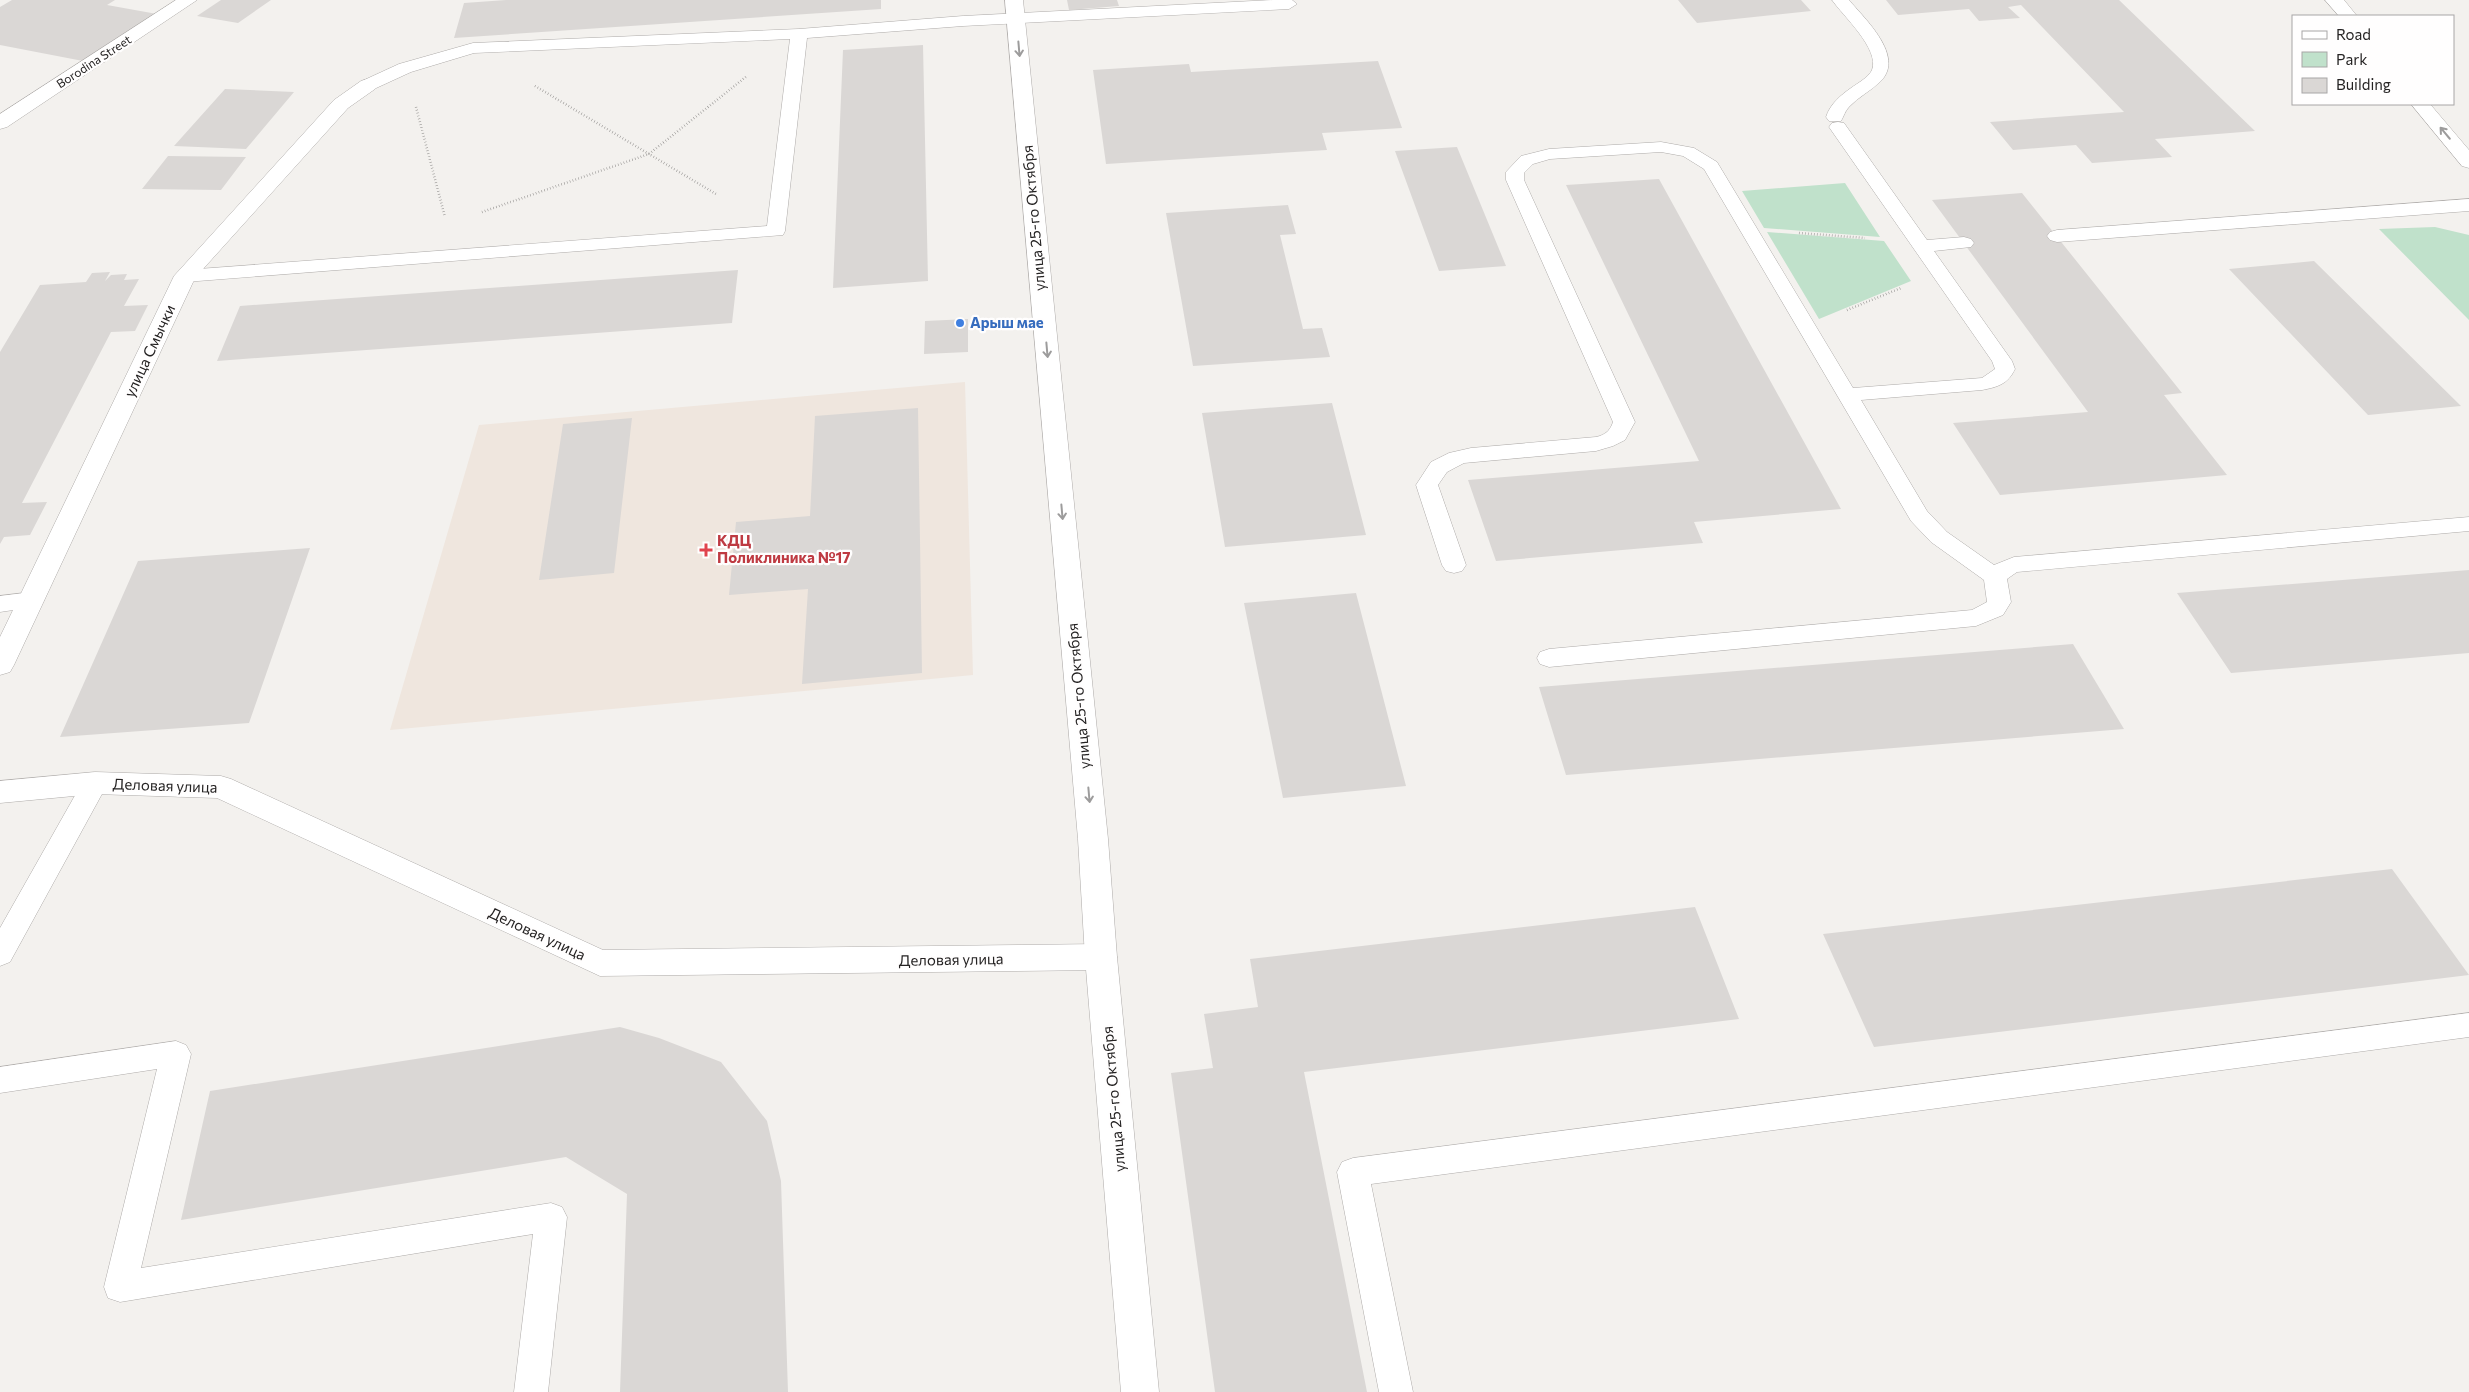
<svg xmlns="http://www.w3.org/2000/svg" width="2469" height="1392" font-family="Commissioner,sans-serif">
<rect width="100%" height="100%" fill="#f3f1ee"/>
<!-- built -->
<path fill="#efe6de" d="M965 382 973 675 390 730 479 425Z"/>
<!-- green -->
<path fill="#c0e1cb" d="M1845 183 1880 237 1764 228 1742 191Z
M2435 227 2469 235V320L2379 229Z
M1767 232 1884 241 1911 281 1819 319Z"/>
<!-- building -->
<path fill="#dad7d5" d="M12 0H115L107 5 157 14 83 61 0 45V7Z
M221 0H271L238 23 197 16Z
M506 0H881V9L454 38 464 3Z
M1067 0H1117L1119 6 1069 10Z
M1678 0H1801L1811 11 1697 23Z
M1886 0H2119L2255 131 2155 139 2172 157 2092 163 2076 145 2013 150 1990 122 2124 112 2021 5 2008 7 2020 18 1979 21 1969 9 1898 15Z
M923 45 928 281 833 288 843 50Z
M1378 61 1402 128 1322 133 1327 150 1106 164 1093 70 1189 64 1191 72Z
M225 89 294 92 246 149 174 146Z
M1457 147 1506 266 1439 271 1395 151Z
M168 156 246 157 221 190 142 189Z
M1659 179 1841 509 1694 522 1703 543 1496 561 1468 480 1699 461 1566 185Z
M2022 193 2182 393 2164 395 2227 475 2000 495 1953 423 2088 412 1932 200Z
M1288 205 1296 234 1280 235 1303 329 1322 328 1330 357 1193 366 1166 213Z
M2314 261 2461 406 2368 415 2229 269Z
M738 270 732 323 217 361 240 306Z
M110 272 105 281 111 275 127 274 124 280 139 279 124 306 148 305 135 331 111 332 22 503 47 502 30 535 4 537 0 544V352L40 285 86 282 92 273Z
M968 319V352L924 354 925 321Z
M1332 403 1366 535 1225 547 1202 413Z
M918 408 922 673 802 684 808 589 729 595 736 522 810 516 815 416Z
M632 418 614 573 539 580 563 424Z
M310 548 249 723 60 737 138 561Z
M2469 570V653L2231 673 2177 593Z
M1356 593 1406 786 1283 798 1244 603Z
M2073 644 2124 729 1566 775 1539 687Z
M2392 869 2469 975 1874 1047 1823 934Z
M1695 907 1739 1019 1304 1072 1367 1392H1215L1171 1073 1213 1068 1204 1014 1258 1007 1250 959Z
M620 1027 659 1038 721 1062 767 1121 781 1181 788 1392H620L627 1194 566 1157 181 1220 210 1091Z"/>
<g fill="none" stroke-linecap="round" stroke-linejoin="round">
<!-- service casing -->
<g stroke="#aeaba9" stroke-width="1">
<path id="service" d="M1273 0H1292L1297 4 1289 9 963 26 807 38 785 231 783 235 185 282 178 280 175 276 178 272 185 270 767 226 790 39 474 53 411 72 374 89H362L359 85 362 81 399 64 473 43 799 29 963 16Z
M1832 0H1849C1865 19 1905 56 1881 81 1871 91 1858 97 1849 107 1845 111 1844 116 1841 121H1829L1826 117C1830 104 1841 95 1851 88 1858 83 1869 77 1872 70 1880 49 1843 16 1832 0Z
M1838 122 1844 123 1927 240 1964 237 1971 239 1974 243 1971 247 1934 251 2012 361 2015 369C2008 384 1998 387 1982 390L1861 400 1927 511 1947 532 1994 565 2014 557 2469 517V531L2017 572 2007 579 2011 602 2003 615 1976 626 1549 667 1540 664 1537 658 1540 652 1549 649 1972 610 1987 602 1984 580 1931 542 1911 521 1704 169 1683 156 1661 152 1550 159 1533 164 1524 173V180L1635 422 1625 440 1613 446 1596 451 1464 463 1447 472 1438 485 1466 565 1462 571 1454 573 1446 571 1442 565 1416 485 1431 462 1449 453 1471 448 1596 437C1605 435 1610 431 1613 422L1506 180V172L1521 156 1549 149 1661 142 1694 148 1717 162 1853 388 1982 378 1995 369 1992 361 1829 127 1832 123Z
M2469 199V211L2057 242 2050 240 2047 236 2050 232 2057 230Z
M32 592 40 594 44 600 40 606 0 612V596Z
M95 773 104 776 108 783 10 962 0 966V928L86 776Z
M2469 1013V1037L1371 1184 1413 1392H1379L1337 1172 1342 1162 1353 1158Z
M176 1041 186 1045 191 1054 141 1268 551 1203 562 1207 567 1217 548 1392H514L533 1234 120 1302 108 1298 104 1287 157 1069 0 1093V1067Z"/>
</g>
<!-- minor casing -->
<g stroke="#aeaba9" stroke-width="1">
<path id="minor" d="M176 0H197L7 127 0 129V114Z
M368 79 375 81 377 85 375 89 348 108 195 278 14 665 10 672 0 675V637L174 276 334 100 361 81Z
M95 772 221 776 231 779 603 950 1101 944 1112 948 1117 957 1112 966 1101 970 600 976 217 798 95 794 0 803V781Z"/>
</g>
<!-- tertiary casing -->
<g stroke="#aeaba9" stroke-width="1">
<path id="tertiary" d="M1005 0H1023L1108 839 1117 957 1159 1392H1121L1085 957 1078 839Z
M2325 0H2344L2357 16H2339Z
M2411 104H2430L2469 150V168L2462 166Z"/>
</g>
<!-- path -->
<path stroke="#848280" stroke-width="2.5" stroke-dasharray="0.5 2.5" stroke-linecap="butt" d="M535 86 716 194
M416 107 445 217
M482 212 649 154 747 76
M1799 233 1865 238
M1847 310 1901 288"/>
<!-- service -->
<use href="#service" fill="#fff" fill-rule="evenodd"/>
<!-- minor -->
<use href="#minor" fill="#fff" fill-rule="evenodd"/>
<!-- tertiary -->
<use href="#tertiary" fill="#fff" fill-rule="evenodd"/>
</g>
<!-- one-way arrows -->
<defs><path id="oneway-shaft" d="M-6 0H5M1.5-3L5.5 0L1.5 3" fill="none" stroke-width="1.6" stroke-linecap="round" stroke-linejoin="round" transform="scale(1.25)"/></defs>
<g stroke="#9d9c9c">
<use href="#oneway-shaft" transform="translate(1019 49) rotate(85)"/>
<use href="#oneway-shaft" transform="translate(2445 133) rotate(-130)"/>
<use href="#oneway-shaft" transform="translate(1047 350) rotate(85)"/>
<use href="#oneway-shaft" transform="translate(1062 512) rotate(85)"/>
<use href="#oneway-shaft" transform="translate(1089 795) rotate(85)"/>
</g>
<!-- markers -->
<circle fill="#3f7fe0" stroke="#fffefe" stroke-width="2" cx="960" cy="323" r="5"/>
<path fill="#e0444e" stroke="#fffefe" stroke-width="2" d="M703.5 542.5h5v5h5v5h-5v5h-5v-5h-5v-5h5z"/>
<g text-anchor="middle" stroke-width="4.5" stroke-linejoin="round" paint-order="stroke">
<!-- far-street labels -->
<g font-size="12" fill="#252323" stroke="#fffefe">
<text transform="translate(94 62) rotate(-33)" y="4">Borodina Street</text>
</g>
<!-- street labels -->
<g font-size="15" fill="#252323" stroke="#fffefe">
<text transform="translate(1034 218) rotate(-95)" y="5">улица 25-го Октября</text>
<text transform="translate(150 351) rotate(-65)" y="5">улица Смычки</text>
<text transform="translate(1079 696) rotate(-95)" y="5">улица 25-го Октября</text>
<text transform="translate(165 786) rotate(2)" y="5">Деловая улица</text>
<text transform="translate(537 934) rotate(25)" y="5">Деловая улица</text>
<text transform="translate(951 960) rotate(-1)" y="5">Деловая улица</text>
<text transform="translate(1114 1099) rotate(-95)" y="5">улица 25-го Октября</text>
</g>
<!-- shop labels -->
<g font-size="15" font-weight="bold" fill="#366cbe" stroke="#fffefe" text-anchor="start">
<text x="970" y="328">Арыш мае</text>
</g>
<!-- health labels -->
<g font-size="15" font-weight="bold" fill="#be3a42" stroke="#fffefe" text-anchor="start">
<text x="717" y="546">КДЦ<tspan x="717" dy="17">Поликлиника №17</tspan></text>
</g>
</g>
<!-- legend -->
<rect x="2292" y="15" width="162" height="90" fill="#fffefe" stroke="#a8a6a6"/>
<rect x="2302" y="31" width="25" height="8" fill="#ffffff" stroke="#a8a6a6"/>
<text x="2336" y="40" font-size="15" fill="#252323">Road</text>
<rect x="2302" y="52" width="25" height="15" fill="#c0e1cb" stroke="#a8a6a6"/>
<text x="2336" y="65" font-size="15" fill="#252323">Park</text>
<rect x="2302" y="78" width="25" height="15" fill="#dad7d5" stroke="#a8a6a6"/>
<text x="2336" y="90" font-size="15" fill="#252323">Building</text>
</svg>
